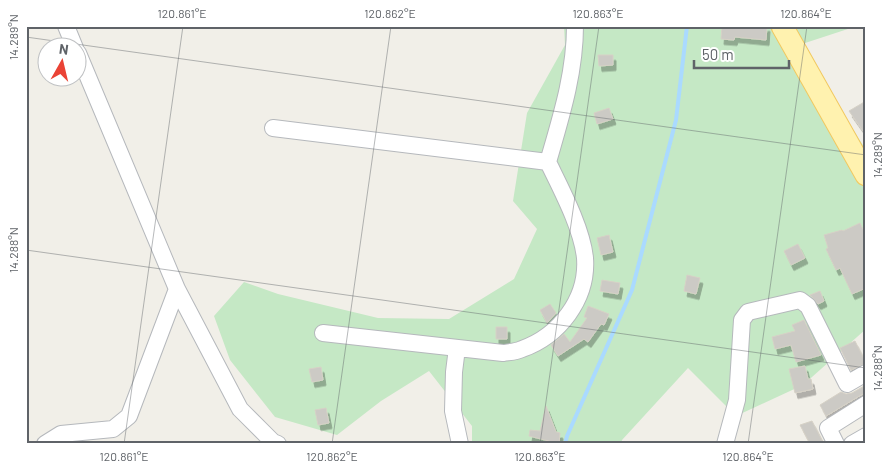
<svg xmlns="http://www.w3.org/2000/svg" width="892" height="470" font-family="Barlow,sans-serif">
<defs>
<filter id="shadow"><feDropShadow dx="3" dy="5.5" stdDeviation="0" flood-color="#0004"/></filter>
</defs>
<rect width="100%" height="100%" fill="#f1efe8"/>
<!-- green -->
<path fill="#c5e8c5" d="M564 26H857L799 45 866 150V329L803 385 736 416 688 368 622 440 621 444H472V426L429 371 381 401 337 435 275 417 230 360 214 316 244 282 278 294 378 318 449 319 514 279 537 229 513 201 527 113 565 45Z"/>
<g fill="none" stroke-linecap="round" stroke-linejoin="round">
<!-- stream -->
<path stroke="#aadaff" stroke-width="4" d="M565 444 567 436 632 290 676 120 687 26"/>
</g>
<!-- building -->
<path fill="#cccac5" stroke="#d6d1c6" filter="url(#shadow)" d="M722 26H767L766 40 735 37 734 40 721 39Z
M598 55H613V65L599 66Z
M866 101V135L849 111Z
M609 108 613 119 597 124 594 113Z
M860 223 866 236V288L852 294 840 268 836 270 826 249 828 248 824 235 842 230 843 231Z
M609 235 613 252 601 255 597 238Z
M798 244 805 258 791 265 784 251Z
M687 275 700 278 696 294 684 291Z
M602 280 620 283 618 294 600 291Z
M820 291 824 301 818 304 810 295Z
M550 304 556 313 547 323 540 310Z
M588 306 609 314 604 325 601 324 588 342 584 339 558 356 551 345 564 334 570 342 587 318 584 317Z
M804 320 821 355 796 362 791 345 775 349 772 337 795 331 792 325Z
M496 327H507V339H496Z
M855 341 866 363 851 370 840 348Z
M805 366 808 379H811L813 389 795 393 789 369Z
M321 367 323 380 312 382 309 369Z
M866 385V392L826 416 820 405 841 392 846 394 852 393Z
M546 406 556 432 560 433 559 444H549V441L529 436 530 430 540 431Z
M326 408 329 423 318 425 315 410Z
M812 421 824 444H810L800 425Z"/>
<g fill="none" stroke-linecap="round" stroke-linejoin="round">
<!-- minor casing -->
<g stroke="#b5b8bc" stroke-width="18">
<path id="minor" d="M66 26 75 48
M78 53 177 289 240 409 273 442 278 444
M273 128 548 162
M323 333 503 353C509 352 516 352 522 349 559 336 588 299 585 258 582 228 561 189 548 162 561 117 575 73 575 26
M457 348 454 372 453 411 460 444
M45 444 61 434 113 429 129 416 177 289
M725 444 737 400 742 320 748 312 800 300 808 306 847 384 866 373
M836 444 828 428 866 404
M852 444 866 436"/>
</g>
<!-- major casing -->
<g stroke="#f2c960" stroke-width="23">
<path id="major" d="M782 26 866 175"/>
</g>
<!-- minor -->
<use href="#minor" stroke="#fff" stroke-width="16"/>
<!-- major -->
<use href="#major" stroke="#fff2af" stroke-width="21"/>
</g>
<!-- ticks -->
<path fill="none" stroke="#5f6368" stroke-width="1" stroke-opacity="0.45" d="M26 37 866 155M26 250 866 368M124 444 183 26M332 444 391 26M540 444 599 26M748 444 807 26"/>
<!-- border -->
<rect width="892" height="470" fill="none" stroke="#ffffff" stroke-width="55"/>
<!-- north arrow -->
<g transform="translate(62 62) rotate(8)"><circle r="24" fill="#ffffff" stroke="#bfc1c3"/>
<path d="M0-4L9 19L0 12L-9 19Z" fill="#ea4335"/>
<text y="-8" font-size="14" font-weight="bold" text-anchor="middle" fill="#5f6368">N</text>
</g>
<!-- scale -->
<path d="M694 60v8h95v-8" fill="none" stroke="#5f6368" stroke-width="2.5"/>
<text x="702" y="60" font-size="15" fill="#5f6368" stroke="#ffffff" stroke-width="4" paint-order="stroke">50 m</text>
<rect x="28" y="28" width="836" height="414" fill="none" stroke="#5f6368" stroke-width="2"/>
<g font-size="12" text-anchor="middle" fill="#5f6368">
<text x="182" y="18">120.861°E</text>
<text x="390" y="18">120.862°E</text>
<text x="598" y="18">120.863°E</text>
<text x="806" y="18">120.864°E</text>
<text transform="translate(14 37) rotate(-90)" y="4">14.289°N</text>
<text transform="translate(878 155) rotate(-90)" y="4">14.289°N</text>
<text transform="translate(14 250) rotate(-90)" y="4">14.288°N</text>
<text transform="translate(878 368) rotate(-90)" y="4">14.288°N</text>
<text x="124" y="461">120.861°E</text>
<text x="332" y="461">120.862°E</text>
<text x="540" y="461">120.863°E</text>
<text x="748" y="461">120.864°E</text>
</g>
</svg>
